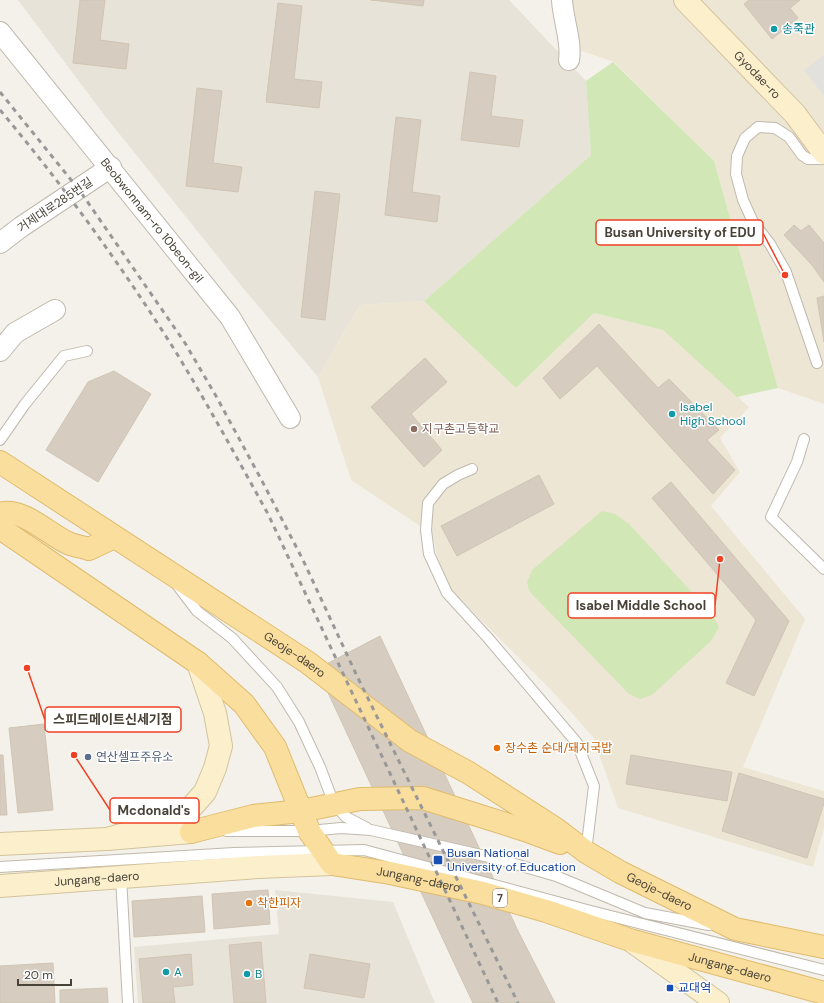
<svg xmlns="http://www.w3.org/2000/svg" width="824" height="1003" font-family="'DM Sans','Noto Sans KR',sans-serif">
<rect width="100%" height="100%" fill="#f4f1ea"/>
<!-- residential -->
<path fill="#e8e3d8" d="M18 0H509L586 81 591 155 424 301 360 305 318 377 243 288 105 116Z
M275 890 393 902 435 1003H138L134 947 279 934Z"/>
<!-- education -->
<path fill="#ede6d5" d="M562 0H824V404L778 388 714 161 614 62 570 47Z
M424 301 516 388 594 313 663 330 749 407 720 438 740 472 711 506 805 619 743 767 824 791V828L813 867 618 808 593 737 553 692 481 620 447 585 437 555 432 533 426 530 351 480 318 377 360 305Z"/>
<!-- green -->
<path fill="#d1e7b5" d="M613 62 714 161 778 388 737 397 663 330 594 313 516 388 424 301 591 155 586 81Z
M602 511 615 514 629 524 712 614 719 627 711 641 652 695 640 699 629 694 529 591 527 582 532 570Z"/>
<!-- parking -->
<path fill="#e3e1de" d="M824 55V96L804 70Z"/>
<!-- building -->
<path fill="#d6cdc0" stroke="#d0c4b3" d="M80 0H105L100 40 129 44 126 69 73 63Z
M371 0H424L423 6Z
M749 0H800L790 8 798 18 772 39 744 4Z
M278 3 302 6 294 79 322 82 319 108 266 102Z
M470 72 496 76 491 116 523 120 519 147 461 140Z
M197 88 222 91 213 163 242 167 238 192 186 186Z
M396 117 421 120 412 192 440 196 437 222 385 215Z
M315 191 340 194 325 320 301 317Z
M794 225 801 231 809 225 824 243V282L812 265 784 235Z
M824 296V342L817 298Z
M599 324 658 388 669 379 719 430 707 440 735 470 713 494 597 366 560 399 543 378Z
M425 358 447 382 411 414 442 450 424 467 371 407Z
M114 371 151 394 98 482 46 450 88 382Z
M539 475 554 504 457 556 441 526Z
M671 482 789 621 754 696 726 683 756 620 652 498Z
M380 636 518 931 555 1003H473L455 965 317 669Z
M44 724 53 810 18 813 9 728Z
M0 755H3L7 815H0Z
M631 755 732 772 727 801 626 784Z
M739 773 824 799V803L807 858 722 831Z
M268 890 270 924 214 929 212 894Z
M202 896 205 932 134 937 132 901Z
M261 942 266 1003H234L229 945Z
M191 954 193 985 173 987 175 1003H143L139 959Z
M310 954 370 964 364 998 304 988Z
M53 963 55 1003H0V966Z
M107 988 108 1003H60V990Z"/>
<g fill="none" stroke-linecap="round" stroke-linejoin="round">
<!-- lane casing -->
<g stroke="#c0b9ad" stroke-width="12">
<path id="lane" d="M817 363 786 272 770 244 753 222 743 200 736 174 737 156 745 138 758 127 775 128 789 137 802 155 808 159H824
M804 439 797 462 771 517 824 569
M0 440 25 404 64 356 87 351
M472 469 458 475 443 484 428 503 426 530 429 554 447 593 488 638 577 743 594 786 586 852
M178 586 197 611 232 638 277 687 299 722 320 767 334 804 346 817 367 828
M226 831H309L341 828 371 830 494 858 556 876 645 913 709 925
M0 867 234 853 364 850 587 910 824 970
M121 877 128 1003"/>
</g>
<!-- street casing -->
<g stroke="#c0b9ad" stroke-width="22">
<g id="street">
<path d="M562 0C563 20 572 41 569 60"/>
<path id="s1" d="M0 32 230 317 290 418"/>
<path d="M0 243 21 227 111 167"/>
<path d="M0 351 15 333 55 310"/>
</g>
</g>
<!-- secondary casing -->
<g stroke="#d2c39b" stroke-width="24">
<g id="secondary">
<path id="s2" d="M685 0 795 114 824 153"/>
<path d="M107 839 160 824 189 810 205 792 215 768 221 746 215 713 198 663"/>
<path d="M0 844 107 839 191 832"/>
<path id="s3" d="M0 886 258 867 332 864"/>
<path d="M633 942 718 1003"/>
</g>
</g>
<!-- primary casing -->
<g stroke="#dfbb6d" stroke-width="24">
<g id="primary">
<path id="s4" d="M0 462 307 662 410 741 469 773 556 829 586 852 620 872 735 929 824 947"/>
<path d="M0 514C20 506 50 535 68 543 75 546 83 547 89 549L114 537"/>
<path id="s5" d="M0 528 198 663 244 704 275 747 309 831 332 864 390 873 483 893 546 911 630 940 824 993"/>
<path d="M191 832 253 816 301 811 360 799 423 798 525 830 560 843"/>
</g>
</g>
<!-- lane -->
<use href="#lane" stroke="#fff" stroke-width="10"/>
<!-- street -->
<use href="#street" stroke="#fff" stroke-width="20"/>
<!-- secondary -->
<use href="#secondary" stroke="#fcf0cc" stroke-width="22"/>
<!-- primary -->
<use href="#primary" stroke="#fade9d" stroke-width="22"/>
<!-- rail -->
<path stroke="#989898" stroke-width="3" stroke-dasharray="5 5" stroke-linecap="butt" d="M0 92 80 191 185 343 216 396 261 479 303 560 356 674 518 1003
M0 110C63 185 121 265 174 349 207 403 237 458 268 514L498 1003"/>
</g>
<!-- markers -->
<g fill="#0f9aa8" stroke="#fff" stroke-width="1.5">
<circle cx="774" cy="29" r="4"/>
<circle cx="672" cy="414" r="4"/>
<circle cx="166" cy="972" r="4"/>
<circle cx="247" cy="974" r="4"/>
</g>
<circle fill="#8d6e63" stroke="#fff" stroke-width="1.5" cx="414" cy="429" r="4"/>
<g fill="#e8710a" stroke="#fff" stroke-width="1.5">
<circle cx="497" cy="748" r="4"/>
<circle cx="249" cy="903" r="4"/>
</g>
<circle fill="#5c6f8a" stroke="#fff" stroke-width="1.5" cx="88" cy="757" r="4"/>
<g fill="#1a4fb4" stroke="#fff" stroke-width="1.5">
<rect x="433" y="855" width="10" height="10" rx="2"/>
<rect x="666" y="984" width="8" height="8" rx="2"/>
</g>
<g text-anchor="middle" stroke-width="3" stroke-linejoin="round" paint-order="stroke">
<!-- shield labels -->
<rect fill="#fff" stroke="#7f7b74" stroke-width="1" x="493" y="889" width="14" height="18" rx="3"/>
<g font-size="11" font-weight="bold" fill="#484238">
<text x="500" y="902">7</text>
</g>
<!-- culture labels -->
<g font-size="12" fill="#0d838f" stroke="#fff" text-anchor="start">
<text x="782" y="33">송죽관</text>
<text x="680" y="411">Isabel<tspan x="680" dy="14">High School</tspan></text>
<text x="174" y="976">A</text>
<text x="255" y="978">B</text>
</g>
<!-- street labels -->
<g font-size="12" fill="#484238" stroke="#fff">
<text dy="4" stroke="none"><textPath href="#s2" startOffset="104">Gyodae-ro</textPath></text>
<text transform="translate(55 205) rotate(-34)" y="4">거제대로285번길</text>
<text dy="4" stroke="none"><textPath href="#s1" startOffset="242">Beobwonnam-ro 10beon-gil</textPath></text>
<text dy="4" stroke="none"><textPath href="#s4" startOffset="352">Geoje-daero</textPath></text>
<text dy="4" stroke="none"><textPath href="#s3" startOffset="97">Jungang-daero</textPath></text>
<text dy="4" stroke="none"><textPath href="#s5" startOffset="573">Jungang-daero</textPath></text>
<text dy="4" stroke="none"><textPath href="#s4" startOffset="788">Geoje-daero</textPath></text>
<text dy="4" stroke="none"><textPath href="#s5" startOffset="897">Jungang-daero</textPath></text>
</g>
<!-- education labels -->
<g font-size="12" fill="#785e54" stroke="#fff" text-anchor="start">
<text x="422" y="433">지구촌고등학교</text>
</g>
<!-- food labels -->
<g font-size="12" fill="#c56008" stroke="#fff" text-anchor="start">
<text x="505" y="752">장수촌 순대/돼지국밥</text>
<text x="257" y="907">착한피자</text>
</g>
<!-- service labels -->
<g font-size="12" fill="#4e5e75" stroke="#fff" text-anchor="start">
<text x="96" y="761">연산셀프주유소</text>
</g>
<!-- transit labels -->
<g font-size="12" fill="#164399" stroke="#fff" text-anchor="start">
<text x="447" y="857">Busan National<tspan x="447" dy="14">University of Education</tspan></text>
<text x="678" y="992">교대역</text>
</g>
</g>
<!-- callouts -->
<path fill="none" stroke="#f14024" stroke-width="1.5" d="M785 275L763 233M720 559L715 605M27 668L45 720M74 755L110 810"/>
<g fill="#f14024" stroke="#fff" stroke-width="1.5">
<circle cx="785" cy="275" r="4"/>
<circle cx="720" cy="559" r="4"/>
<circle cx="27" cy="668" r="4"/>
<circle cx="74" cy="755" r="4"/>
</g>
<g fill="#fff" stroke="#f14024" stroke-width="1.5">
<rect x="596" y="220" width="167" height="25" rx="4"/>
<rect x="568" y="593" width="147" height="25" rx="4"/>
<rect x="45" y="707" width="136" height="25" rx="4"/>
<rect x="110" y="798" width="89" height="25" rx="4"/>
</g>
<g font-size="13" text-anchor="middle" font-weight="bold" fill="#484238">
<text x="680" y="237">Busan University of EDU</text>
<text x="641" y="610">Isabel Middle School</text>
<text x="113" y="724">스피드메이트신세기점</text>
<text x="154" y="815">Mcdonald's</text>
</g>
<!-- scale -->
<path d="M18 979v6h53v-6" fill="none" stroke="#484238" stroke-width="2"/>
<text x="24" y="979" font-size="12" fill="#484238" stroke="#ffffff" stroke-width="3" paint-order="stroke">20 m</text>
</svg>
